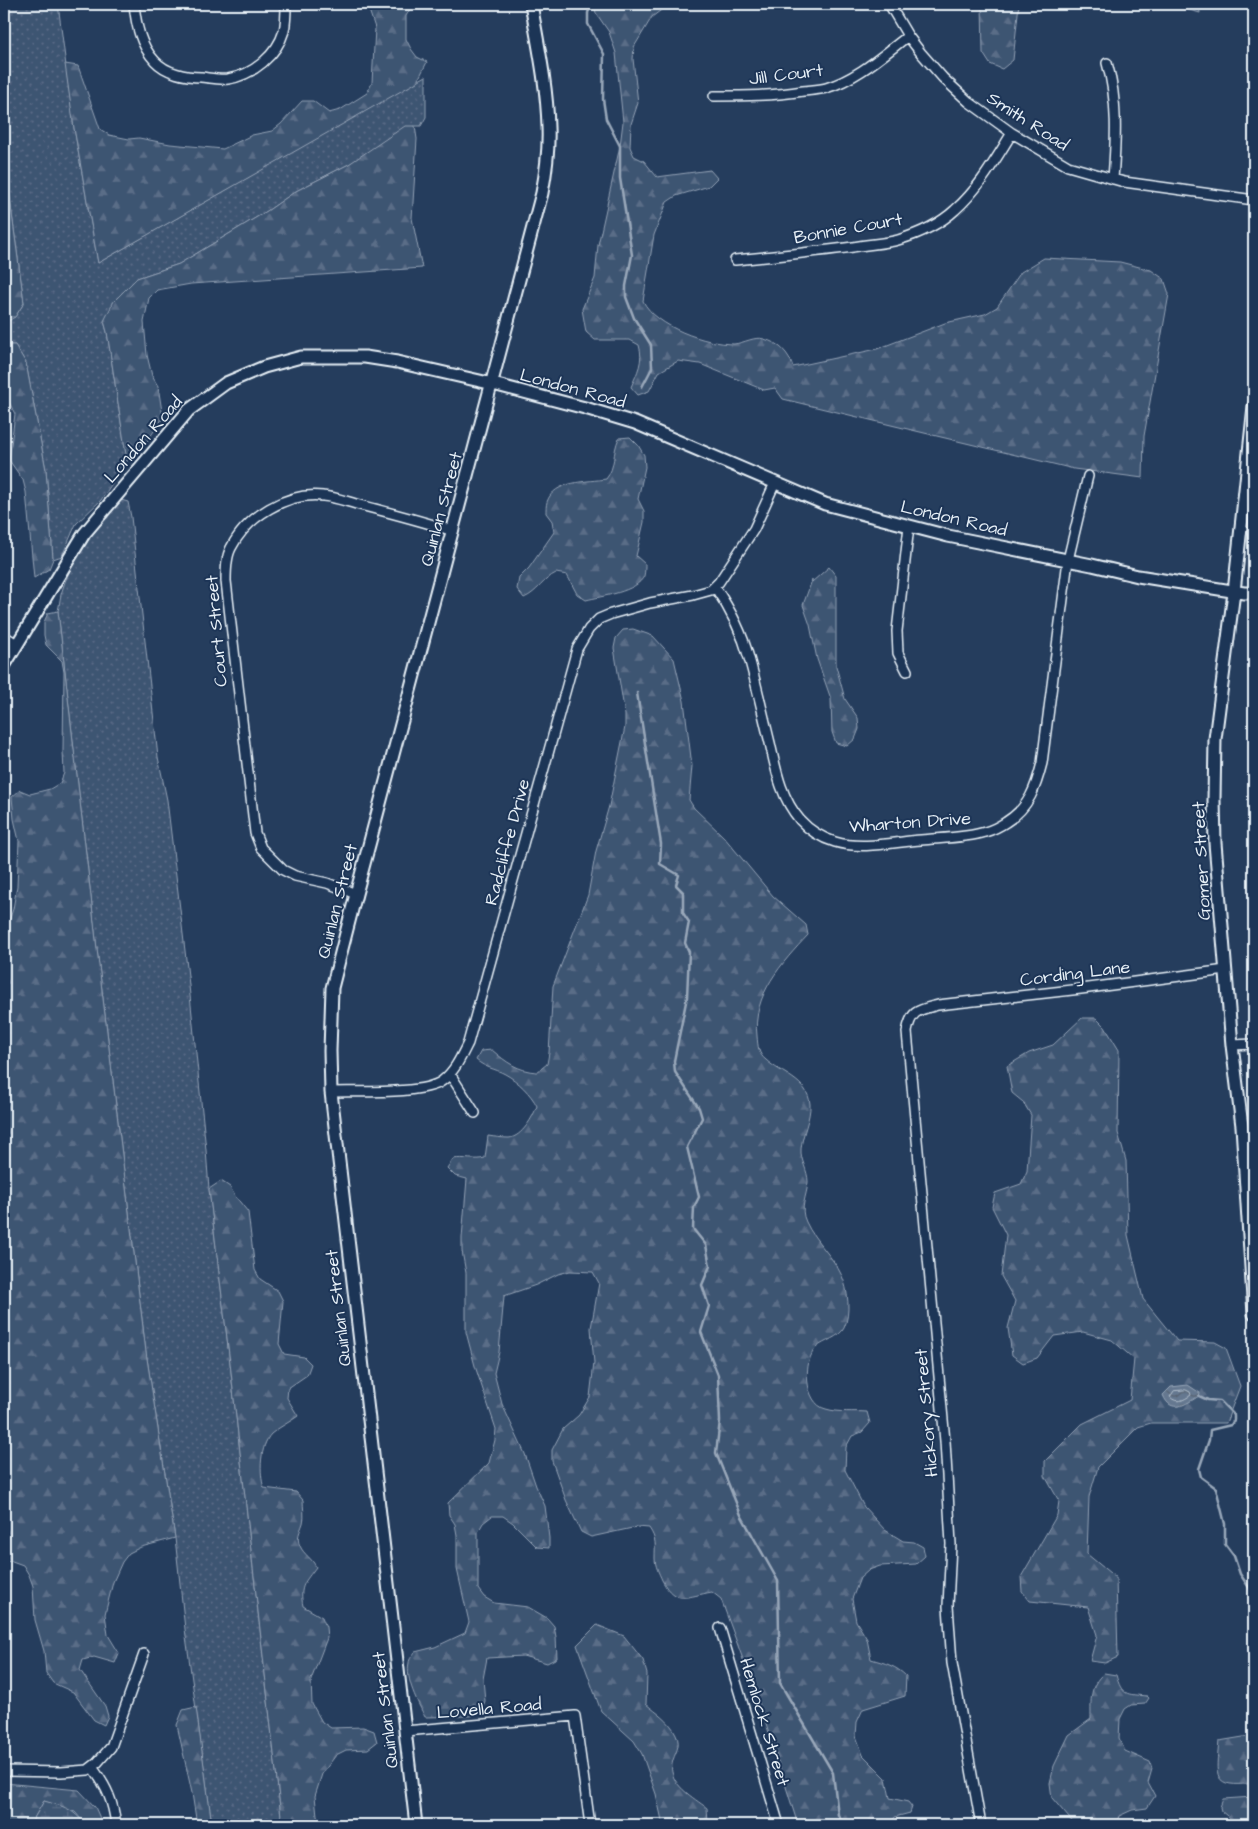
<svg xmlns="http://www.w3.org/2000/svg" width="1258" height="1829" font-family="'Architects Daughter',sans-serif">
<defs>
<pattern id="green-dots" width="8" height="8" patternUnits="userSpaceOnUse" patternTransform="scale(1.25)"><rect width="8" height="8" fill="#3e5472"/><path d="M2 2h.1M6 6h.1" fill="none" stroke="#5a6d87" stroke-width="1.8" stroke-linecap="round"/></pattern>
<pattern id="forest-firs" width="22" height="20" patternUnits="userSpaceOnUse" patternTransform="scale(1.25)"><rect width="22" height="20" fill="#3e5472"/><path d="M5 1l3.5 6h-7zM16 11l3.5 6h-7z" fill="#5a6d87"/></pattern>
<pattern id="wetland-marsh" width="20" height="14" patternUnits="userSpaceOnUse" patternTransform="scale(1.25)"><rect width="20" height="14" fill="#3e5472"/><path d="M1 5h8M5 5V1M11 12h8M15 12V8" fill="none" stroke="#5a6d87"/></pattern>
<pattern id="water-waves" width="16" height="10" patternUnits="userSpaceOnUse" patternTransform="scale(1.25)"><rect width="16" height="10" fill="#657890"/><path d="M0 5q4-4 8 0t8 0" fill="none" stroke="#576270"/></pattern>
</defs>
<rect width="100%" height="100%" fill="#253d5d"/>
<filter id="ink" filterUnits="userSpaceOnUse"><feTurbulence type="fractalNoise" baseFrequency=".02" numOctaves="2"/><feDisplacementMap in="SourceGraphic" scale="10" xChannelSelector="R" yChannelSelector="G"/><feConvolveMatrix kernelMatrix="1 2 1 2 8 2 1 2 1" color-interpolation-filters="sRGB"/></filter>
<g filter="url(#ink)">
<!-- green -->
<path fill="url(#green-dots)" stroke="#93a2b5" d="M4 4H58L74 128 98 263 426 76V117L421 126H415L349 164 296 191 267 211 179 264 137 278 104 321 107 332 127 461 101 500 76 524 62 556 53 559 46 470 26 363 15 345H4V323L15 317 24 303 4 155Z
M121 500 128 502 131 517 158 757 167 800 188 976 206 1150 209 1189 230 1363 282 1825H212L185 1629 175 1538 146 1352 97 949 58 611C60 603 60 595 63 588 72 558 100 523 121 500Z"/>
<!-- forest -->
<path fill="url(#forest-firs)" stroke="#93a2b5" d="M367 4H413L406 16V39L411 49 417 57 427 62 417 82 98 263 74 128 65 64 78 66 100 129 109 135 129 139 139 138 170 144 223 149 252 135 272 131 281 124 302 101H313L329 113 340 110 367 93 372 83 375 28Z
M594 4H669L652 17 634 47 633 59 638 103 631 124 630 147 634 156 644 161 657 177 710 170 717 178 709 186 676 196 667 202 654 235 643 301C656 327 706 344 734 344 744 343 755 336 764 339 779 343 789 353 793 367L877 349 945 323 985 314 997 307 1021 272 1044 258 1120 262 1151 270 1164 279 1169 294 1144 436 1143 478 1074 469 783 399 775 388 764 390 700 364 678 361 659 372 649 391 638 395 631 387C637 373 644 361 639 345L630 340H595L586 332 582 309 595 278 598 245 620 146 623 122 616 53 609 32 596 13Z
M982 4H1019L1013 60 1002 69 990 64 983 53Z
M1182 4H1199L1200 13 1186 9Z
M405 126H415L417 139 412 218 422 268 191 284 157 290 149 298 144 322 147 355 152 376 158 386 163 418 141 450 127 461 107 332 104 321 114 301 137 278 179 264 267 211 296 191 349 164Z
M4 155 24 303 15 317H4Z
M4 345H15L26 363 46 470 53 559 49 569 34 578 26 492 23 480 9 460 15 414 4 392Z
M630 437 638 445 644 455 645 467 638 499 644 511V522L636 556 645 564C645 567 645 572 644 576 637 592 602 596 586 600L577 594 567 575 556 573C543 579 538 592 524 598L517 589 519 578 529 568 554 532 552 521 546 513C546 510 546 505 547 502 554 480 588 482 606 479 616 467 612 453 619 438Z
M829 567 836 576V666L845 699 858 718 859 729 855 739 847 746 836 743 832 732 831 699 817 659 810 625 803 605 811 583 812 579V582Z
M58 611 97 949 146 1352 175 1538 141 1547 129 1553 122 1562 113 1582 105 1614 108 1635 119 1653 115 1663 94 1657 83 1660 80 1670 105 1706 108 1716 104 1725 94 1720 73 1692 53 1683 46 1673 44 1651 35 1620 33 1586 29 1575 23 1565 12 1561 4 1562V936L13 909 17 886 19 841 14 819 12 797 20 790 30 794 50 789 60 783 64 773 63 751 64 672 62 661 46 645 44 635V622L48 613Z
M633 629 653 636 674 659 684 701 692 766 689 800 694 808 724 837 773 896 806 925 808 935C782 963 752 995 757 1036 758 1046 758 1054 766 1060 781 1074 808 1080 810 1104 811 1118 802 1134 801 1149 800 1160 808 1170 808 1182 807 1196 799 1208 806 1222 815 1242 833 1256 842 1276 848 1289 851 1314 844 1328 840 1337 824 1341 817 1347 802 1360 804 1404 826 1409 839 1413 854 1411 867 1412L870 1423 862 1432 852 1436 846 1447 845 1470 864 1507 885 1530 903 1541 914 1542 923 1547 925 1556 916 1564 880 1566 869 1570 860 1578 852 1599 856 1621 867 1639 871 1659C885 1663 896 1666 906 1676L905 1696 863 1709 857 1722 856 1736 863 1755 886 1778 890 1798 908 1802 912 1807 910 1813 895 1817 889 1825H798L764 1717 721 1599 712 1592C688 1596 675 1606 662 1580 659 1573 655 1566 655 1558 655 1544 657 1540 649 1528L637 1527 591 1537 581 1532 566 1500 552 1461V1450L563 1429 579 1415 590 1397 594 1363 591 1328 599 1283 593 1272 570 1271 558 1274 536 1285 504 1296 499 1352 494 1373 502 1404 525 1454 536 1486 545 1506 549 1538V1548L537 1547 513 1523 503 1516H492L483 1523 478 1532V1589L484 1597 494 1603 528 1607 547 1618 554 1626 556 1637 557 1658 547 1663 523 1656 487 1658 483 1679 485 1701 481 1711 471 1716 425 1717C418 1703 405 1679 409 1663 409 1659 413 1655 415 1652L435 1647 465 1633 469 1622 457 1569V1535L455 1524 449 1515 448 1503 489 1463 495 1440 496 1429 475 1366 466 1332V1273L462 1251V1238L467 1179 455 1176 447 1168 453 1159C465 1157 474 1161 485 1158L488 1136C495 1137 502 1138 509 1138 522 1137 533 1117 537 1106 531 1094 518 1081 505 1074 494 1068 487 1069 476 1060L481 1051 492 1050C506 1062 518 1071 537 1072L547 1064 549 1053 553 986 588 895 596 851 609 806 625 727V715L614 648 616 638 623 630Z
M1082 1018H1096L1105 1027 1119 1050 1118 1133 1126 1161 1128 1235 1143 1299 1177 1341 1215 1342 1226 1348 1240 1386 1226 1423H1151L1138 1427 1098 1467 1089 1497 1087 1554 1116 1578 1118 1657 1105 1663 1090 1661 1097 1635 1088 1607 1030 1601 1022 1591 1021 1577 1057 1515 1059 1501 1045 1476V1461L1082 1424 1130 1400 1134 1359 1112 1340 1083 1332 1054 1336 1037 1358 1023 1363 1012 1355 1008 1328 1015 1301 1001 1276 1006 1235 992 1207 995 1193 1021 1184 1027 1171 1031 1115 1023 1102 1012 1093 1007 1066 1029 1053 1053 1045Z
M221 1181 230 1187 235 1196 248 1212 255 1270 260 1279 278 1291 283 1301 279 1344 284 1354 304 1357 311 1364 307 1375 288 1388 287 1398 298 1416C290 1422 279 1427 271 1434 260 1446 259 1473 264 1488L296 1492 303 1500C303 1507 305 1517 303 1523 300 1532 296 1537 300 1546 304 1555 312 1558 316 1567 305 1582 299 1586 303 1606L322 1617 326 1627 327 1638 311 1680 312 1704 322 1722 331 1728 363 1727 374 1731 377 1742 368 1749 346 1750 336 1755 322 1774 315 1796 318 1825H282L230 1363 209 1189Z
M597 1625 624 1636 643 1660 647 1674 646 1704C657 1713 670 1721 676 1734 682 1747 674 1753 672 1764 668 1784 694 1798 707 1808L708 1823 707 1825H663L656 1794 642 1754 634 1741 601 1711 577 1645Z
M1104 1673 1116 1675C1122 1696 1126 1694 1147 1696L1149 1698 1145 1704 1131 1705 1125 1709 1120 1719 1119 1738 1125 1751 1150 1762 1152 1769 1148 1783 1155 1796 1147 1808 1132 1810 1119 1816 1116 1825H1075L1052 1798 1050 1783 1054 1766 1069 1735 1091 1719C1091 1700 1089 1686 1104 1673Z
M196 1707 212 1825H197L192 1793 177 1725 183 1710Z
M1254 1730V1783C1211 1789 1216 1776 1219 1741L1249 1736Z
M4 1783 79 1790 95 1807 103 1825H86L75 1812 44 1801 30 1825H4Z
M1254 1797V1825H1238L1221 1811 1220 1807 1223 1799Z"/>
<!-- wetland -->
<path fill="url(#wetland-marsh)" stroke="#93a2b5" d="M44 1801C66 1807 71 1808 86 1825H30Z"/>
<!-- water -->
<path fill="url(#water-waves)" stroke="#99a8ba" d="M1188 1385 1200 1393 1199 1396C1186 1404 1171 1415 1163 1395L1171 1387Z"/>
<g fill="none" stroke-linecap="round" stroke-linejoin="round">
<!-- shore -->
<path stroke="#b4c1ce" stroke-width="1" d="M1186 1390 1190 1392 1191 1395C1184 1400 1177 1404 1170 1397L1174 1391Z"/>
<!-- stream -->
<path stroke="#99a8ba" stroke-width="2.5" d="M591 4 588 13V24L604 54 603 99 606 119 620 146V178L632 255 626 286V297L634 318 651 345 652 368 642 387
M637 693 661 844 660 864 679 875 676 885 683 892V913L689 922 685 943 689 952 687 997 674 1061 675 1072 699 1108 702 1118 687 1147 699 1197 694 1207 693 1229 706 1245 710 1266 702 1285 709 1306 701 1332 718 1375 720 1421 716 1453 741 1515 778 1581 780 1683 833 1773 838 1815 844 1825
M1199 1396 1208 1400 1220 1401 1234 1415V1420L1231 1425 1210 1430 1209 1440 1199 1469 1201 1477 1216 1488 1225 1524V1544L1234 1556 1240 1574 1254 1595"/>
<!-- minor casing -->
<g stroke="#e8f1f8" stroke-width="12">
<path id="minor" d="M134 4C136 24 140 45 155 61 166 73 186 77 201 77 210 78 220 80 228 79 253 75 277 55 284 31 286 22 286 12 286 4
M889 4 908 36 921 53 943 78 969 102 1012 133 1068 166 1124 182 1254 200
M1107 63C1118 101 1116 140 1113 179
M714 96C744 96 773 96 803 91 810 90 819 90 826 88 857 79 883 55 908 36
M735 260C775 256 814 252 853 247 867 244 884 244 898 240 918 234 940 224 955 210 979 189 995 160 1012 133
M715 587C730 609 742 632 749 658 757 686 763 715 770 743 776 770 781 798 800 820 809 830 822 838 835 842 862 850 894 842 921 840 942 838 966 838 985 832 992 830 1000 826 1006 822 1029 808 1036 787 1042 763L1068 560 1088 476
M4 636 17 644
M907 671 898 653 897 631 909 526
M356 894 327 883 295 876 283 870 261 848 255 833 226 581C226 571 226 557 231 548 247 516 287 492 323 496 335 497 348 502 360 505 391 513 422 521 453 531
M1232 1045 1254 1044
M450 1074 475 1113
M331 1092C356 1091 423 1095 442 1081 455 1071 461 1057 468 1043L577 649 589 629 599 619 611 614 650 603 693 595 711 590 719 582 754 529 775 483
M720 1628 779 1825
M405 1731 575 1716 590 1825
M92 1767C107 1787 113 1801 116 1825
M4 1771 61 1772 88 1770 97 1763 111 1747 144 1654
M981 1825 952 1663 948 1606 951 1544 945 1441 907 1032C911 1010 918 1010 938 1005L1081 989 1226 970"/>
</g>
<!-- tertiary casing -->
<g stroke="#e8f1f8" stroke-width="15">
<path id="tertiary" d="M1254 406 1234 592 1215 739 1214 800 1215 843 1232 1045 1242 1126 1254 1314
M4 666 84 534 189 410 226 383 264 367 301 357H365L397 362 493 384 585 408 635 423 825 504 948 536 1092 565 1138 576 1244 593H1254
M416 1825 331 1092 330 1051 332 988 356 894 542 193C546 172 549 149 548 127 547 86 538 44 531 4"/>
</g>
<!-- minor -->
<use href="#minor" stroke="#1d3557" stroke-width="9"/>
<!-- tertiary -->
<use href="#tertiary" stroke="#1d3557" stroke-width="11"/>
</g>
</g>
<g text-anchor="middle" stroke-width="4" stroke-linejoin="round" paint-order="stroke">
<!-- street labels -->
<g font-size="18" fill="#e8f1f8" stroke="#1d3557">
<text transform="translate(786 74) rotate(-7)" y="6">Jill Court</text>
<text transform="translate(1028 121) rotate(33)" y="6">Smith Road</text>
<text transform="translate(848 228) rotate(-10)" y="6">Bonnie Court</text>
<text transform="translate(573 388) rotate(15)" y="6">London Road</text>
<text transform="translate(143 439) rotate(-49)" y="6">London Road</text>
<text transform="translate(441 509) rotate(-75)" y="6">Quinlan Street</text>
<text transform="translate(954 518) rotate(13)" y="6">London Road</text>
<text transform="translate(216 631) rotate(-95)" y="6">Court Street</text>
<text transform="translate(910 822) rotate(-4)" y="6">Wharton Drive</text>
<text transform="translate(507 842) rotate(-75)" y="6">Radcliffe Drive</text>
<text transform="translate(1201 861) rotate(-93)" y="6">Gomer Street</text>
<text transform="translate(337 901) rotate(-76)" y="6">Quinlan Street</text>
<text transform="translate(1075 973) rotate(-7)" y="6">Cording Lane</text>
<text transform="translate(338 1308) rotate(-97)" y="6">Quinlan Street</text>
<text transform="translate(926 1413) rotate(-95)" y="6">Hickory Street</text>
<text transform="translate(489 1708) rotate(-5)" y="6">Lovella Road</text>
<text transform="translate(385 1710) rotate(-97)" y="6">Quinlan Street</text>
<text transform="translate(765 1722) rotate(73)" y="6">Hemlock Street</text>
</g>
</g>
<!-- margin -->
<rect width="1258" height="1829" fill="none" stroke="#1d3557" stroke-width="20"/>
<rect x="10" y="10" width="1238" height="1809" fill="none" stroke="#e8f1f8" stroke-width="2" filter="url(#ink)"/>
</svg>
